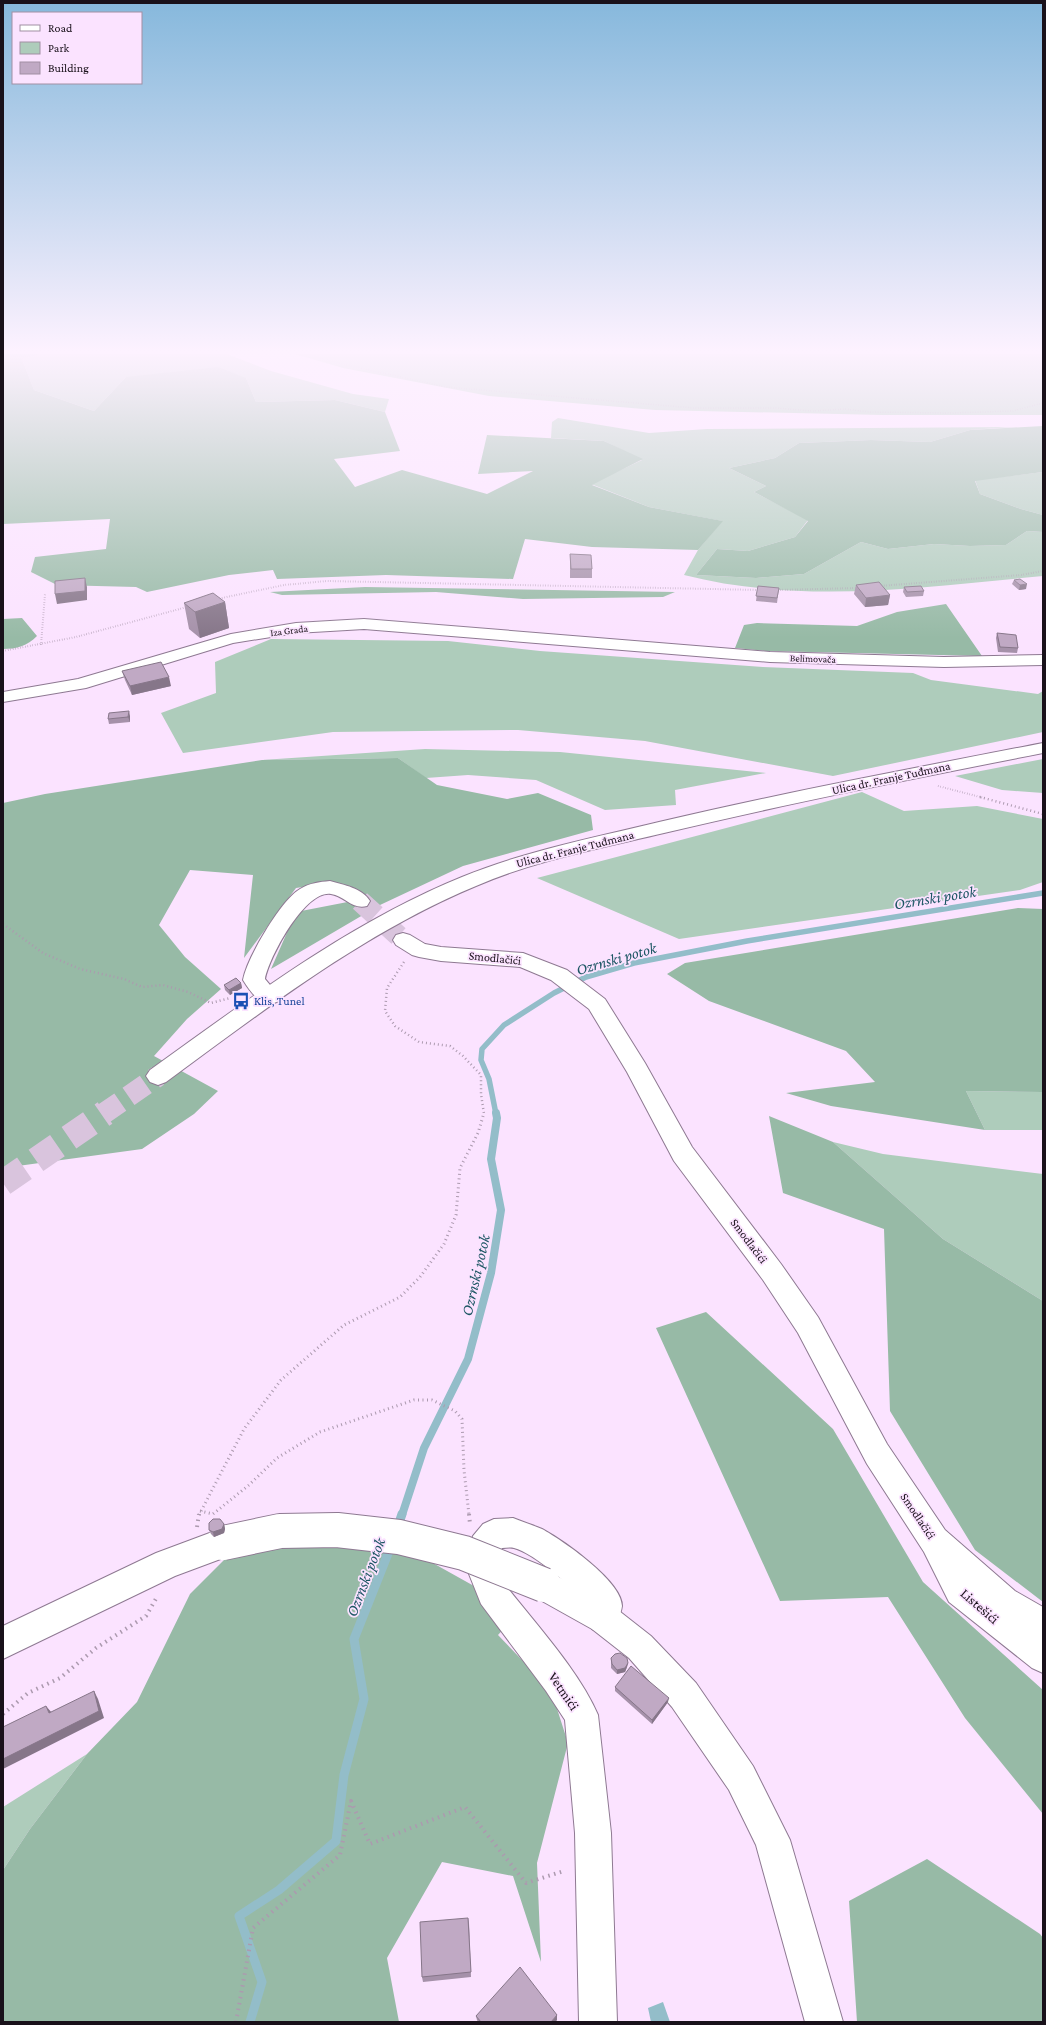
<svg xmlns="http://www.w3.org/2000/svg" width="1046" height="2025" font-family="'Crimson Pro',serif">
<rect width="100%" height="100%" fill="#fbe3ff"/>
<!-- green -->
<path fill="#aeccbb" d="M41 354H227L271 371 353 394 389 399 385 412 335 400 256 402 246 378 126 377 94 411 34 390 22 359Z
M295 354H1043V415H882L655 410 489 396 343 368Z
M558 418 649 433 707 429 1012 427 970 430 930 442 871 440 799 443 775 458 729 468 766 486 754 492 808 520 795 537 748 551 717 549 696 575 756 578 804 574 861 542 888 549 934 544 970 546 1006 545 1027 531 1043 532V576C925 587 801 605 684 575L698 550 722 521 649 507 591 484 642 460 604 441 551 438 552 422Z
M1043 472V515L1021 509 980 494 975 480Z
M271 639 448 641 540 651 763 667 913 673 931 680 1038 694 1043 691V732L833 776 645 741 518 730 333 732 183 753 161 713 216 693 215 662Z
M425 749 560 752 766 773 675 790 676 805 605 810 536 780 468 775 426 778 398 758 262 760Z
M1043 759V793L1002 790 955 776Z
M862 792 904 811 977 806 1043 819V882L1020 890 679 939 537 878Z
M966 1091 1043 1092V1130H985Z
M833 1142 883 1154 1043 1174V1301L943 1239Z
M87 1754 30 1829 3 1870V1807Z"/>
<!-- forest -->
<path fill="#97baa6" d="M3 354H41L22 359 34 390 94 411 126 377 218 367 246 378 256 402 335 400 385 412 400 451 334 459 355 487 402 470 487 494 533 471 478 474 487 435 604 441 643 459 592 485 649 507 723 521 698 550 592 547 525 539 513 579 386 575 277 579 273 570 229 575 147 592 136 587 57 585 31 572 35 557 106 549 110 519 3 524Z
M1043 426V472L975 481 980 494 1021 509 1043 515V532L1027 531 1006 545 970 546 934 544 888 549 861 542 804 574 756 578 696 575 717 549 748 551 795 537 808 521 754 492 766 486 729 468 775 458 799 443 871 440 930 442 970 430Z
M365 587 675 592 663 597 523 599 436 592 282 595 270 592Z
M946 604 982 656 766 651 735 648 744 625 757 623 857 626 897 612Z
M22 618 37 636C27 646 17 649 3 649V619Z
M398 758 437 785 507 799 538 793 591 815 593 830 463 866 380 905 271 969 296 912 363 899 322 884 296 888 244 958 253 875 190 870 159 925 185 957 221 989 187 1019 154 1056 218 1091 194 1114 142 1149 3 1168V803L45 794 262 760Z
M1018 908 1043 909V1092L966 1091 985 1130 831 1106 786 1093 875 1082 846 1051 709 1001 667 974 685 963Z
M769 1116 833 1142 943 1239 1043 1301V1602L975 1550 890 1411 884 1229 783 1193Z
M706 1312 833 1429 923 1582 1043 1690V1814L965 1718 888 1597 780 1601 656 1328Z
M272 1543 377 1549 431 1562 474 1586 507 1625 498 1635 551 1690 568 1743 537 1863 541 1962 513 1876 442 1862 387 1958 399 2022H3V1870L30 1829 87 1754 137 1702 190 1594 232 1552Z
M927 1859 1040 1934 1043 1938V2022H857L849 1901Z"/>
<!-- water -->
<path fill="#93bdc9" d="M663 2002 670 2022H651L648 2008Z"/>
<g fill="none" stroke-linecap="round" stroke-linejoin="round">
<!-- stream-far2 -->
<path stroke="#93bdc9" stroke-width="5.5" d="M496 1114 489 1079 481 1060 482 1049 504 1025 554 993 586 977 634 963 747 941 1043 893"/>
<!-- stream-far1 -->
<path stroke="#93bdc9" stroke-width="8" d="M402 1515 424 1448 468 1359 491 1273 501 1210 491 1159 497 1118 496 1113"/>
<!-- stream -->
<path stroke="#93bdc9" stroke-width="9" d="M398 1526 402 1514
M250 2022 262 1982 239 1916 279 1890 336 1841 344 1775 364 1699 354 1639 391 1546"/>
<!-- minor-tunnel -->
<path stroke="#d9c4dd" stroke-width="21" stroke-dasharray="21 10" stroke-linecap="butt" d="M360 901 403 940"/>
<!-- secondary-tunnel-far1 -->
<path stroke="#d9c4dd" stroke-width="21" stroke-dasharray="21 10" stroke-linecap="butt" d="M103 1114 158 1076"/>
<!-- secondary-tunnel -->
<path stroke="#d9c4dd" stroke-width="26" stroke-dasharray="26 14" stroke-linecap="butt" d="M3 1183 105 1113"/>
<!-- minor casing -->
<g stroke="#8e7992" stroke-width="2">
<path id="minor" d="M330 881C344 885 362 888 370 901L367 906C352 910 345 896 331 894 305 890 269 957 265 979L280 997 277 1002C261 1007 251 993 243 980 247 958 281 900 300 889 310 883 319 882 330 881Z
M403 933 410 935 425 944 441 947 523 953 567 970 605 999 645 1063 692 1147 781 1264 818 1317 887 1444 945 1530 1015 1591 1043 1607V1673L1032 1668 949 1602 924 1552 867 1464 798 1333 763 1280 674 1161 627 1072 589 1009 551 980 520 967 441 961 419 957 412 955 396 945 393 940 396 935Z
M513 1518C522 1522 533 1525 542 1529 562 1540 622 1581 622 1606 621 1614 617 1622 614 1629L603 1634 592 1629 587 1618 590 1608C578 1591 534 1553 514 1548 510 1547 506 1548 502 1548 494 1559 499 1571 503 1582 533 1621 579 1670 598 1715L611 1833 617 2022H579L575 1833 565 1720 546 1691 481 1604 467 1569 469 1547 473 1536 483 1524 494 1519Z"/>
</g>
<!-- tertiary casing -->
<g stroke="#8e7992" stroke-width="2">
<path id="tertiary" d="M364 619 770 652 944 657 1043 655V665L944 667 770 662 364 629 296 633 233 643 86 688 3 702V692L78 679 231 634 296 623Z
M223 1528 234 1532 238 1543 234 1554 175 1576 3 1659V1626L156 1553Z
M544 1569 614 1607 651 1636 696 1683 753 1766 790 1840 843 2022H805L756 1845 729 1790 672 1707 629 1658 592 1629 533 1596 528 1585 533 1574Z"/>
</g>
<!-- secondary casing -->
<g stroke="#8e7992" stroke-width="2">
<path id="secondary" d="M1043 743V753C916 778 790 803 664 833 601 848 536 860 476 886 363 933 264 1010 166 1082L158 1085 150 1082 146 1076 150 1070C249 999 349 923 462 877 525 851 593 838 659 822 786 792 915 768 1043 743Z"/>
</g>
<!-- path-far4 -->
<path stroke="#ac9aaf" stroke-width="1.5" stroke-dasharray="0.5 2" stroke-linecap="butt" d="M308 354 342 364 446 387 694 408H776L813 411 845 409 869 412 951 413 1013 411 1043 403"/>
<!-- path-far3 -->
<path stroke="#ac9aaf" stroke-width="2" stroke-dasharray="0.5 2" stroke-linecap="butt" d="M879 586 1021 575 1043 571
M775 590 858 588
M217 599 284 585 327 581 760 590
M41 645 45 594
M3 651 76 637 187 607
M938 786 984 798"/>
<!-- path-far2 -->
<path stroke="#ac9aaf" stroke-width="2.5" stroke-dasharray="1 3" stroke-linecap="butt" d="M980 797 1043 814
M3 924 43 953 80 969 124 979 142 987 163 985 188 992 211 1003 230 998
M404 962 387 988 385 1011 395 1026 419 1042 450 1046 463 1056 481 1075V1094L484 1114"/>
<!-- path-far1 -->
<path stroke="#ac9aaf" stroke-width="3" stroke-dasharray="1 3.5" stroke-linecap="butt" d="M200 1511 213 1514 249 1485 277 1458 320 1432 414 1400H432L455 1411 462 1419 464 1470 469 1515
M199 1515 244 1429 281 1380 344 1325 400 1297 420 1277 444 1244 456 1215 460 1168 478 1133 484 1113"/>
<!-- path -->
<path stroke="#ac9aaf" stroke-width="4" stroke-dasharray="1.5 4.5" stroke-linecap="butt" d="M469 1514 470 1524
M197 1527 199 1514
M3 1714 28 1693 60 1678 96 1648 146 1616 157 1597
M236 2022 253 1928 340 1855 351 1801 370 1844 465 1807 526 1883 564 1871"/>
<!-- minor -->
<use href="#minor" fill="#fff" fill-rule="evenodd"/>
<!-- tertiary -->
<use href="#tertiary" fill="#fff" fill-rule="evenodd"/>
<!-- secondary -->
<use href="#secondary" fill="#fff" fill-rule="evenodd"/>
<!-- tertiary-bridge casing -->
<g stroke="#8e7992" stroke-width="36" stroke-linecap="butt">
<path id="tertiary-bridge" d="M223 1543 280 1531 337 1530 399 1537 464 1553 544 1585"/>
</g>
<!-- tertiary-bridge -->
<use href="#tertiary-bridge" stroke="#fff" stroke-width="34"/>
</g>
<!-- wall -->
<path fill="#a591a9" d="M570 554 592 569V578H570Z
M1014 580 1026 589 1019 590 1012 584Z
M856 585 890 595 888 605 865 607 854 594Z
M758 586 779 588 777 603 756 601Z
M904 587 924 591 923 596 906 597 903 592Z
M225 602 229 628 200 638 189 629 184 603Z
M997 633 1018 648 1017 653 998 652 996 638Z
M122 671 171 686 132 695 125 680Z
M130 716V722L109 724 108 719Z
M241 983 242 988 230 995 225 990 224 985Z
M224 1524 225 1529 224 1533 214 1537 211 1534 209 1530Z
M611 1658 628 1663 627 1667 625 1672 617 1674 611 1668Z
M615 1687 668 1702 652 1724 615 1691Z
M468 1918 471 1977 423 1982 422 1977Z
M476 2016 557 2020 555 2022H478L477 2020Z"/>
<!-- shaded-wall -->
<path fill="#867689" d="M85 578 87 587V600L57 604 55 594Z
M1027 584 1026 589 1019 590 1020 585Z
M890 595 888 605 865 607 866 598Z
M225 602 229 628 200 638 195 612Z
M3 654 4 658 3 666Z
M169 677 171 686 132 695 130 686Z
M129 711 130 716V722L128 717Z
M241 983 242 988 230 995 229 990Z
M224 1524 225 1529 224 1533 214 1537 213 1532Z
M628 1663 627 1667 625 1672 617 1674V1670Z
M94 1691 98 1699 104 1718 3 1769V1759Z
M669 1698 668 1702 652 1724V1720Z
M46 1706 52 1713H49Z
M468 1918 469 1923 471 1977V1972Z
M557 2015V2020L555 2022H551Z"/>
<!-- building -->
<path fill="#c0a9c4" stroke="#867689" d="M570 554 591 555 592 569H571Z
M85 578V591L55 594V581Z
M1020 579 1027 584 1020 585 1014 580Z
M879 582 890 595 866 598 856 585Z
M758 586 779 588 777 598 756 596Z
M921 586 924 591 907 592 904 587Z
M213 593 225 602 195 612 184 603Z
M997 633 1016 635 1018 648 1000 647Z
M161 662 169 677 130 686 122 671Z
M129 711 128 717 108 719 109 713Z
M236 978 241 983 229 990 224 985Z
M213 1519H220L224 1524 222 1529 213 1532 209 1530V1523Z
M620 1653 627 1658 628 1663 625 1668 617 1670 612 1664 611 1658 615 1654Z
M631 1666 669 1698 652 1720 615 1687Z
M94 1691 99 1711 3 1759V1727L46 1706 49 1713Z
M468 1918 471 1972 422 1977 420 1922Z
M520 1967 557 2015 551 2022H481L476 2016Z"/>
<!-- sky -->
<linearGradient id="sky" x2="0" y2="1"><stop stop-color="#86b8dc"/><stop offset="0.55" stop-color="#fdf2ff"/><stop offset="1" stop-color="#fdf2ff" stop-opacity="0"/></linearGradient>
<rect width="1046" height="638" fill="url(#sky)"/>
<!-- icons -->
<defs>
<g id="bus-bare" transform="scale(1.38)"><path d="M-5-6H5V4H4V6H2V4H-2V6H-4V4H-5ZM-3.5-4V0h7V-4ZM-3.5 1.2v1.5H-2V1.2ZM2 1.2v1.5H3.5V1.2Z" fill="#1a4fb4" stroke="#fbe3ff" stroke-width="2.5" paint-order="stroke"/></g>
</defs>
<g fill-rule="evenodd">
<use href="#bus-bare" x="241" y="1001"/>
</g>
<g text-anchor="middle" stroke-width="3.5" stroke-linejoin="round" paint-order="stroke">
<!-- far-street labels -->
<g font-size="10" fill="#19111a" stroke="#fbe3ff">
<text transform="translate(289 630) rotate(-7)" y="4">Iza Grada</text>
<text transform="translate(813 658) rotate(2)" y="4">Belimovača</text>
</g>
<!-- street labels -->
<g font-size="12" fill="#19111a" stroke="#fbe3ff">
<text transform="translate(891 778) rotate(-12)" y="4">Ulica dr. Franje Tuđmana</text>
<text transform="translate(575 849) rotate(-14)" y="4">Ulica dr. Franje Tuđmana</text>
<text transform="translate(495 958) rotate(6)" y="4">Smodlačići</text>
<text transform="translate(749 1241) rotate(53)" y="4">Smodlačići</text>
<text transform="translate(918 1516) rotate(56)" y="4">Smodlačići</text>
</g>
<!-- transit labels -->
<g font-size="12" fill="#164399" stroke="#fbe3ff" text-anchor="start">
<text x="254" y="1005">Klis, Tunel</text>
</g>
<!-- near-street labels -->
<g font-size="14" fill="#19111a" stroke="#fbe3ff">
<text transform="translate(980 1606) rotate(41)" y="5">Listešići</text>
<text transform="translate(564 1691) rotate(56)" y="5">Vetmići</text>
</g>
<!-- near-water labels -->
<g font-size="16" font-style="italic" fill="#1d5664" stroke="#fbe3ff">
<text transform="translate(935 897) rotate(-9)" y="6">Ozrnski potok</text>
<text transform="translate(616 958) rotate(-16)" y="6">Ozrnski potok</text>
<text transform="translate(475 1275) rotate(-77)" y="6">Ozrnski potok</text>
<text transform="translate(365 1577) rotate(-69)" y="6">Ozrnski potok</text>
</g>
</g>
<!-- border -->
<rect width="1046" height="2025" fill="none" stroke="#19111a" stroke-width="8"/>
<!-- legend -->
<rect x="12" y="12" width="130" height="72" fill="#fbe3ff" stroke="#a18fa3"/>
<rect x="20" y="25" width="20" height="6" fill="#ffffff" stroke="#a18fa3"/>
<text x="48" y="32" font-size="12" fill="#19111a">Road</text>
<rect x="20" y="42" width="20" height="12" fill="#aeccbb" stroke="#a18fa3"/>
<text x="48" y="52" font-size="12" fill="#19111a">Park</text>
<rect x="20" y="62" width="20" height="12" fill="#c0a9c4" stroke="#a18fa3"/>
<text x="48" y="72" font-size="12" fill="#19111a">Building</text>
</svg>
